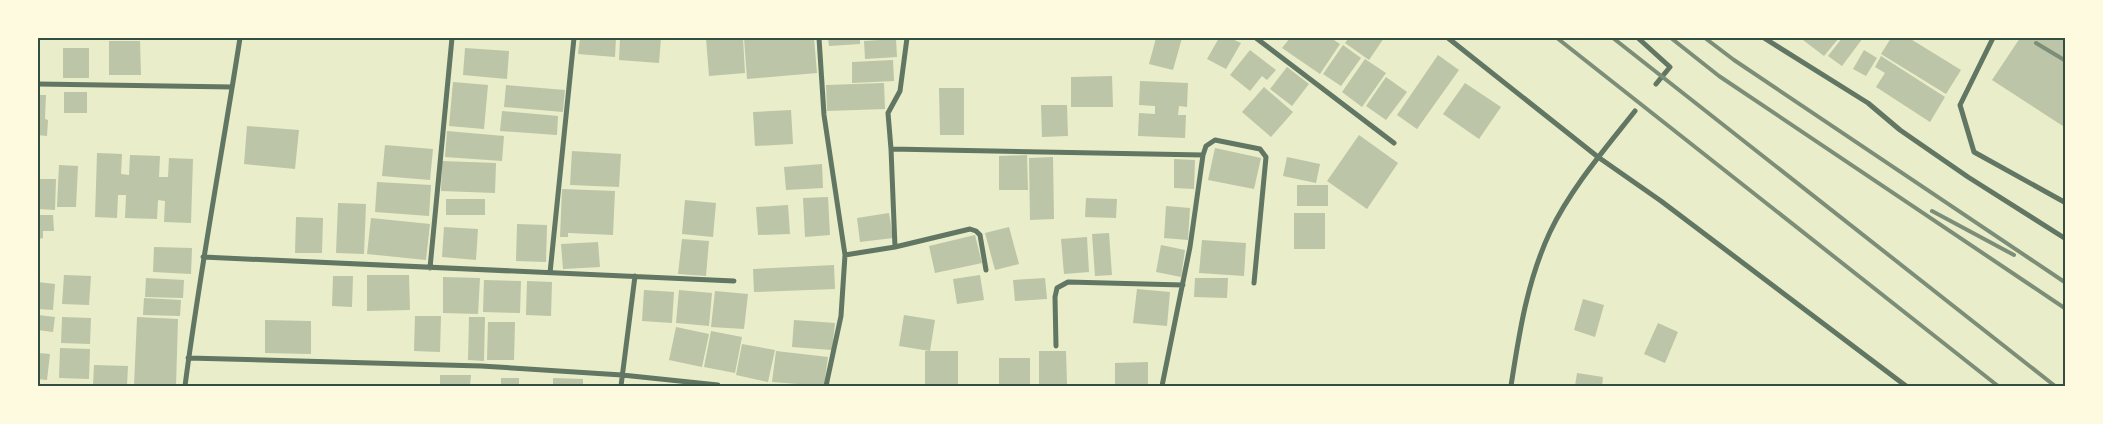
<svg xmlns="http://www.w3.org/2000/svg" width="2103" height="424" font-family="'Titillium Web',sans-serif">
<rect width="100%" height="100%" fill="#e9edc9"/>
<!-- building -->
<path fill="#bcc5a7" d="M580 38H616L615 57 578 54Z
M620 38H661L659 63 619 60Z
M706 38H743L745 73 709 76Z
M744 38H814L817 73 747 79Z
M828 38H860V44L829 46Z
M1111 38H1144V40L1111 39Z
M1156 38H1182L1173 70 1149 64Z
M1219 38H1230L1241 43 1226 69 1207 59Z
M1290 38H1331L1340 44 1320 74 1282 48Z
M1349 38H1384L1369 60 1345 43Z
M1805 38H1839L1824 56 1803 40Z
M1842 38H1863L1842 66 1828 56Z
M1891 38H1909L1961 70 1946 94 1881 54Z
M2020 38H2066V128L1992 80Z
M896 39 897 57 865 59 864 41Z
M109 41H140L141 75H109Z
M1343 45 1361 58 1341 86 1323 74Z
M63 48H89V78H63Z
M465 48 509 51 507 79 463 75Z
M1250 50 1276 70 1267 80 1262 76 1250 91 1230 75Z
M1864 50 1877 58 1866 76 1853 69Z
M1438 55 1459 70 1417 129 1397 115Z
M1881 56 1945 97 1930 122 1876 87 1885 73 1875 67Z
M1365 59 1386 73 1362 107 1342 92Z
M893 60 894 81 852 83V62Z
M1287 67 1309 84 1292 106 1270 89Z
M1112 76 1113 107H1071V77Z
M1386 77 1407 92 1386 120 1366 106Z
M1140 81 1188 83 1187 107 1179 106 1178 115H1186L1185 138 1138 136 1139 113 1155 114V106L1139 105Z
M453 82 488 85 484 129 449 126Z
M884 83 885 109 827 111 826 85Z
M1465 83 1501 107 1479 139 1443 114Z
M506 85 565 90 563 112 504 107Z
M1264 87 1293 112 1271 137 1242 112Z
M939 88H964V135H940Z
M64 92H87V113H64Z
M38 95H46L45 119 48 120 47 136 38 135Z
M1041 105H1067L1068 136 1042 137Z
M791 110 793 144 755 146 753 112Z
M502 111 558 116 557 135 500 131Z
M247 126 299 130 295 169 244 164Z
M447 131 504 136 502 161 445 157Z
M1359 135 1398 163 1367 209 1327 181Z
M385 145 433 149 430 180 382 176Z
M1215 148 1261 158 1254 189 1208 180Z
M572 151 621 154 619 187 570 185Z
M97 153 122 154 121 174 129 175 130 155 160 156 159 177H168L169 158 193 159 191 223 164 222 165 201 158 200 157 219 125 218 126 195H118L117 218 95 217Z
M1027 155 1028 190H999V156Z
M1053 157 1054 219 1030 220 1029 158Z
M1287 157 1320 164 1316 183 1283 176Z
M1174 159 1195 160 1194 189 1174 188Z
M442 161 496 163 495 193 441 191Z
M822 164 823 188 786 190 784 167Z
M59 165 78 166 76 207H57Z
M39 179H56L55 210 38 209Z
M377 182 431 185 429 216 375 212Z
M1297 185H1328V206H1297Z
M562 189 615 191 613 235 568 233V237H560Z
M828 197 830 235 805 237 803 198Z
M1086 198 1117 199 1116 218 1085 217Z
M446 199H485V215H446Z
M685 200 716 203 713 237 682 234Z
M338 203 366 204 364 254 336 253Z
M788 205 790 234 758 235 756 207Z
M1166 206 1190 208 1188 240 1164 238Z
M889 213 893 238 860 242 857 218Z
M1294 213H1325V249H1294Z
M38 215H53L54 231H43V238L38 239Z
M296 217 323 218 322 253H295Z
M371 218 430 224 426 260 367 254Z
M517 224 547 225 546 262 516 261Z
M444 227 478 229 476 260 442 257Z
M1009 227 1019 264 995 270 985 233Z
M1109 233 1112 275 1095 276 1092 234Z
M975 235 982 263 935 273 929 246Z
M1087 237 1089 272 1064 274 1061 239Z
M682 239 709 241 706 276 678 274Z
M1202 240 1246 243 1244 276 1199 273Z
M598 242 600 267 563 269 561 244Z
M1161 245 1185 250 1181 277 1156 272Z
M154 247 192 248 191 274 153 272Z
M834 265 835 289 754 292 753 269Z
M64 275 91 276 89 305 62 304Z
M367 275H409L410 310 367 311Z
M980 275 984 300 957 304 953 279Z
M333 276H353L352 307 332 306Z
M443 277 480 278 478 314 443 313Z
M146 278 184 280 183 298 145 297Z
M1045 278 1047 299 1015 301 1013 280Z
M1195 278H1228L1227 298 1194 297Z
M484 280 521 281 520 313 483 312Z
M527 281 552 282 551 316 526 315Z
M38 282 55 284 53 310 38 309Z
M1137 289 1170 292 1167 326 1133 323Z
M644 290 674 292 672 323 642 321Z
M679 290 712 293 709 326 676 323Z
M715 291 748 294 744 329 711 327Z
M144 298 181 300 180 316 143 315Z
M1583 299 1604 305 1595 337 1574 330Z
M38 315 55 317 53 332 38 330Z
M904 315 935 320 930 351 899 346Z
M415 316H441L440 352 414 351Z
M62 317 91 318 90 344 61 343Z
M137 317 178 319 176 386H134Z
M469 317H485L484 361 468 360Z
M265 320 311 321V354L265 353Z
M794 320 835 323 832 350 792 347Z
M488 322H515L514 360H487Z
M1658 323 1678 332 1665 363 1644 354Z
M676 327 709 334 702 367 669 360Z
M711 331 742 337 735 373 704 367Z
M742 344 775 350 768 382 736 375Z
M60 348 90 349 89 379 59 378Z
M776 351 828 357 824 386 772 382Z
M925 351H958V384H925Z
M1039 351H1066L1067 384H1039Z
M38 353 50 354 47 380 38 379Z
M999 358H1030V386H999Z
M1148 362V386H1115V363Z
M94 365 128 366 127 386H93Z
M1577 373 1603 377 1602 386H1575Z
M440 375H471L470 386H440Z
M501 378H519V386H501Z
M553 378 583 379V386H553Z"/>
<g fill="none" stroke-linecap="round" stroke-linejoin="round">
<!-- minor -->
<path stroke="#617663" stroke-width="5" d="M819 38 824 115 845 255 895 247 891 149
M907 38 900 91 888 113 891 149 1203 155
M1256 38 1394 143
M1448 38 1598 157 1661 201 1906 386
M1638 38 1670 67 1656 84
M1764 38 1868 103 1900 130 1968 177 2066 239
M1993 38 1960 105 1974 152 2066 203
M38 84 232 87
M895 247 970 229 976 231 980 235 986 270
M203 257 734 281
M430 268 452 38
M550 273 574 38
M1056 346 1055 297 1057 288 1068 282 1183 285
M188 358 481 366 622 375 718 385
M185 386C200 270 222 154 240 38
M621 386 635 276
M826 386 841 316 845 255
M1162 386 1190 247 1203 155 1206 146 1215 140 1260 149 1266 157 1254 283
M1511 386C1519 334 1527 281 1550 232 1571 188 1605 149 1635 111"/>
<!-- rail -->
<path stroke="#7c8e77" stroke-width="4" d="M1557 38 1998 386
M1613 38 2055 386
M1671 38 1719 76 2066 309
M1705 38 1734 60 2066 283
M2036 43 2066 61
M1932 211 2014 255"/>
</g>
<!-- border -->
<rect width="2103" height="424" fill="none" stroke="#fefae0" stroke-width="78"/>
<rect x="39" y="39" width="2025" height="346" fill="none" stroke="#344e41" stroke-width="2"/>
</svg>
